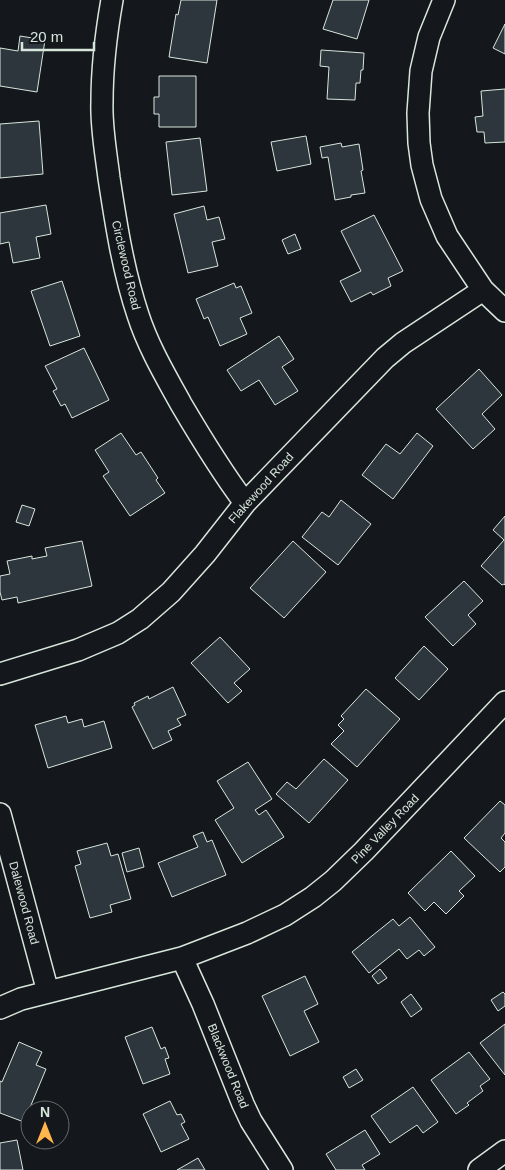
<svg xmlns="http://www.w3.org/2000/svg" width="505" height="1170" font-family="Helvetica,sans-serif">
<rect width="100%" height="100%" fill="#14181c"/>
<!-- building -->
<path fill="#2c363c" stroke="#d8e6dc" d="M181 0H217L207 63 169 57 176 14 178 15Z
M333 0H369L357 39 323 29Z
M505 24V54L493 48Z
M20 36 45 40 37 92 0 86V48L18 51Z
M321 50 364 53 363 70H361L360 83H356L355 100 327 99 329 67 320 66Z
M159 76H196V127H159V114H154V97H159Z
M505 89V142L485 143 484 132H477L475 117 483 116 481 91Z
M39 121 43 174 0 178V124Z
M306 136 311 164 277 171 271 142Z
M200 138 207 191 172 195 166 142Z
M341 143 342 147 359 144 363 170 361 171 365 193 351 195V197L335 200 328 157 322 158 320 147Z
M46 205 51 234 36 237 40 258 13 263 9 242 0 244V213Z
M204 206 207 220 219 217 225 239 212 242 218 266 188 273 174 214Z
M374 215 403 271 388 278 391 286 373 295 371 292 351 302 340 281 361 271 341 231Z
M295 234 301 249 288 254 282 240Z
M62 281 80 336 50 346 31 291Z
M234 283 236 288 241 286 252 313 240 318 247 334 220 346 208 317 204 319 196 299Z
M279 336 294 359 282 367 298 391 275 405 259 380 241 391 227 370Z
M84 348 109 400 72 418 65 404 61 406 53 391 57 389 45 366Z
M479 369 502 395 482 414 495 429 473 449 436 409Z
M121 433 136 455 141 452 158 478 156 480 165 493 130 516 103 476 109 472 95 450Z
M417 433 433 446 393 499 362 475 386 444 400 454Z
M341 500 371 524 338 565 302 537 322 512 329 517Z
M22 505 35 509 29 526 16 522Z
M505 516V585L504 584 502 585 481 566 504 540 493 530Z
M82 541 92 586 18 603 17 597 2 600 0 592V576L10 574 7 561 32 556V559L47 556 45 548Z
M293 541 326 572 284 618 250 588Z
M464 581 483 601 468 615 476 624 453 646 425 617Z
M220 637 250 669 234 683 242 691 228 703 191 663Z
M424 646 448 669 419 700 395 678Z
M173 687 186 715 177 719 181 725 168 731 172 740 153 749 132 707 135 705 134 703 148 696 149 699Z
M366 689 400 719 357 767 331 744 344 731 338 725 344 719 341 716Z
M66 716 68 723 82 719 84 727 104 721 112 748 48 768 35 725Z
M324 759 348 780 309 823 276 794 287 782 296 789Z
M248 762 272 799 255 810 259 815 266 810 284 837 242 863 215 820 234 808 217 781Z
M500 801 505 805V833L501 838 505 842V867L500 872 464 838Z
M203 832 207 842 212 840 226 875 172 897 158 863 198 847 193 836Z
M107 843 111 856 118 854 131 899 110 905 112 912 90 918 75 866 81 864 77 851Z
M139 848 144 867 127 872 122 853Z
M451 851 475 876 459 891 464 896 446 914 434 902 425 911 408 893Z
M410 917 435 947 424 956 419 950 407 959 399 949 369 973 352 952 393 919 399 926Z
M380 969 387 978 378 984 372 976Z
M305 976 318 1004 304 1011 319 1042 290 1056 262 996Z
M503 992 505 994V1006L498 1011 491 1000Z
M411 994 422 1009 411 1017 401 1002Z
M505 1024V1075L480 1043Z
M152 1027 161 1049 165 1047 169 1058 165 1059 170 1074 143 1084 125 1037Z
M19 1042 42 1052 36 1065 46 1069 24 1122 0 1113V1081L2 1082Z
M469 1052 490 1079 480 1086 483 1091 467 1103 469 1105 456 1114 431 1080Z
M356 1069 363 1080 349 1088 343 1077Z
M413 1087 438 1122 423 1133 417 1125 390 1143 371 1116Z
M170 1101 177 1115 181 1114 185 1122 181 1124 189 1139 161 1152 143 1114Z
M365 1130 380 1154 362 1165 365 1170H336L326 1154Z
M17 1140 23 1170H0V1143Z
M198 1158 205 1170H177Z"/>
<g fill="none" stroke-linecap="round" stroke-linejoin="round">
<!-- minor casing -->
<g stroke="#d8e6dc" stroke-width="24">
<path id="minor" d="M112 0C106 34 102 68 102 102 101 127 106 153 109 178 116 224 123 270 138 315 148 346 165 375 181 404 201 438 221 471 245 503
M444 0 429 37 421 71 418 113 419 143 422 165 431 199 447 236 483 290 505 311
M0 674 78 650 118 633 140 619 171 592 205 554 245 503 385 358 403 343 483 290
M0 814 48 992
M182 958 203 1004 243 1104 251 1121 282 1170
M0 1008 21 999 182 958 247 933 285 915 313 897 333 881 364 851 505 702
M479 1170 505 1151"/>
</g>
<!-- minor -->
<use href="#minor" stroke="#14181c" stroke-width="21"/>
</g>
<g text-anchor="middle" stroke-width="4" stroke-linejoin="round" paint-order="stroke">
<!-- street labels -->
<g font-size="12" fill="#d8e6dc" stroke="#14181c">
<text transform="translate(126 265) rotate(77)" y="4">Circlewood Road</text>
<text transform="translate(261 488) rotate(-48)" y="4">Flakewood Road</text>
<text transform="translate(385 829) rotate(-46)" y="4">Pine Valley Road</text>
<text transform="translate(24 903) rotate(75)" y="4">Dalewood Road</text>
<text transform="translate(228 1066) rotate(68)" y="4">Blackwood Road</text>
</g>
</g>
<!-- north arrow -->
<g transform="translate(45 1125)"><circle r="24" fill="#14181c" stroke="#626a69"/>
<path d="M0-4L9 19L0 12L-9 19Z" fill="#ffb74d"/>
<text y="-8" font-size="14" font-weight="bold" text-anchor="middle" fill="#d8e6dc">N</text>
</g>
<!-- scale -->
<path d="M22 42v8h72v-8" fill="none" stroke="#d8e6dc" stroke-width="2.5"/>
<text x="30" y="42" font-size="15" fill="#d8e6dc" stroke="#14181c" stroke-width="4" paint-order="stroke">20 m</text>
</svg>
